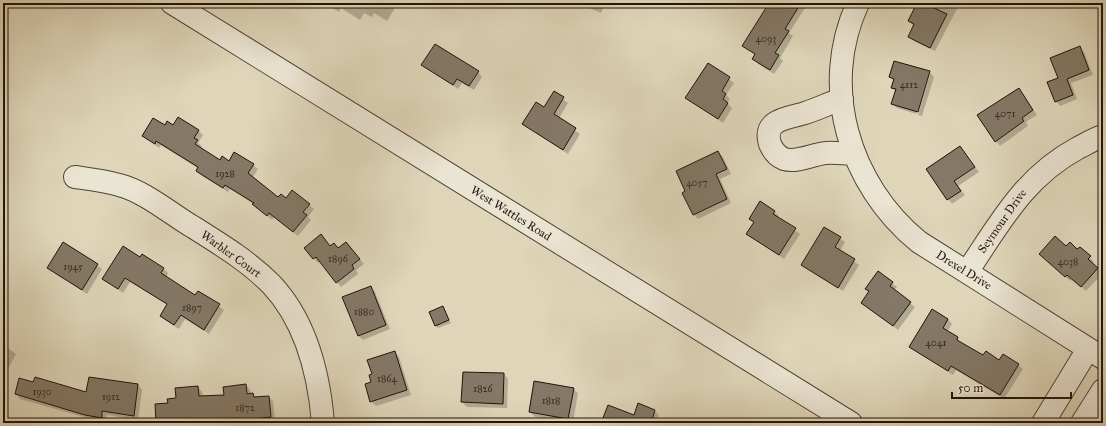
<svg xmlns="http://www.w3.org/2000/svg" width="1106" height="426" font-family="'IM FELL Great Primer',serif">
<rect width="100%" height="100%" fill="#dfd6ba"/>
<filter id="stains"><feTurbulence type="fractalNoise" baseFrequency=".005" numOctaves="4"/><feColorMatrix values="0 0 0 0 .2 0 0 0 0 .09 0 0 0 0 .02 0 0 0 .5 -.17"/></filter>
<radialGradient id="worn" r=".72"><stop offset=".6" stop-color="#630" stop-opacity="0"/><stop offset="1" stop-color="#630" stop-opacity=".3"/></radialGradient>
<!-- shadow -->
<path fill="#0003" d="M324 3H393L396 6 387 21 374 13 372 17 364 13 360 20 341 8 339 12Z
M577 3H605L601 13Z
M647 3H664L652 8Z
M780 3H808L789 33 793 36 780 58 783 61 774 74 758 64 754 59 756 55 744 46Z
M918 3H960L935 51 914 41 909 36 914 26 909 21Z
M1080 48 1084 52 1093 75 1071 83 1077 99 1060 106 1056 101 1059 78Z
M708 64 734 83 726 95 730 99 727 103 732 108 723 123 687 98Z
M423 65 478 72 482 77 474 90 462 83 458 89Z
M929 72 934 77 922 116 918 115 930 74H928L916 114 897 108 892 104 896 92 892 88 894 81 890 77Z
M1019 90 1037 115 1026 122 1028 126 1000 146 996 141Z
M554 92 568 103 559 118 580 134 568 154 523 124 544 108Z
M173 126 199 131 203 135 198 143 202 146 200 148 220 161 253 165 258 169 253 177 278 198 309 205 314 209 308 217 311 220 298 236 274 217 272 220 254 204 230 189 228 192 202 176 197 171 199 169 161 145 159 148 143 136 165 127Z
M960 147 979 172 958 186 965 195 952 204 927 170Z
M718 152 723 157 731 174 720 179 731 203 698 219 694 215 683 193 686 192Z
M774 211 779 216 778 218 800 234 784 259 747 234 754 223 750 219Z
M825 228 845 242 840 251 859 265 843 291 802 265Z
M63 243 102 269 87 294 48 268Z
M331 247 339 249 351 248 364 264 356 270 358 274 341 287 320 262 318 263 314 258Z
M1066 248 1077 251 1080 248 1094 262 1092 264 1102 274 1086 291 1072 279 1070 281 1045 258Z
M142 255 164 269 168 273 166 278 195 296 198 292 224 310 209 334 185 319 179 329 165 320 161 316 168 305 130 282 123 293 103 279 140 259Z
M892 283 897 287 894 291 915 307 898 330 862 303Z
M371 287 375 292 390 329 363 340 358 335Z
M443 307 451 323 438 328 436 326Z
M948 319 952 324 947 332 957 338 961 344 984 357 1018 365 1023 369 1004 399 956 370 953 375 910 347Z
M3 345 16 354 4 376 3 375Z
M394 352 399 357 411 395 376 406 371 401 373 374Z
M504 374 508 379 507 408 467 407 462 402Z
M138 385 142 390 138 420 107 415 106 422 91 419 20 399 16 394H87Z
M246 385 250 390 251 394 257 398 269 397 273 401 275 421 260 423H157L169 404 198 387 202 392 203 397 225 396Z
M573 389 578 393 573 423 535 417 530 412Z
M654 410 659 415 656 423H602Z"/>
<!-- building -->
<path fill="#847866" stroke="#21130a" d="M769 3H801L785 29 789 31 775 53 779 55 770 70 752 59 755 54 742 46Z
M917 3H937L934 8 947 14 930 48 908 37 914 24 908 21Z
M435 44 479 71 469 86 457 79 453 85 421 65Z
M1080 46 1089 70 1067 79 1073 95 1055 102 1047 82 1058 78 1050 58Z
M894 61 930 71 918 112 891 104 896 89 891 88 894 79 889 77Z
M708 63 730 77 722 91 726 94 723 99 728 103 718 119 685 98Z
M1019 88 1033 110 1022 118 1024 121 995 142 977 115Z
M554 91 564 97 554 114 576 128 563 150 522 124 536 102 544 107Z
M178 117 199 130 194 138 198 140 195 144 220 160 222 156 229 161 234 152 254 164 248 173 278 197 281 194 286 198 292 190 310 204 303 212 307 215 293 232 269 213 267 216 252 204 254 203 225 185 223 188 196 171 198 167 156 141 155 144 142 136 153 118 165 125 167 121 173 125Z
M960 146 975 167 954 181 961 191 947 200 926 169Z
M718 151 727 169 716 174 727 199 693 215 682 193 685 191 676 171Z
M760 201 775 211 773 214 796 228 779 255 746 234 754 222 749 219Z
M824 227 841 237 835 247 855 259 838 288 801 265Z
M321 234 330 246 334 243 338 248 346 242 360 259 352 265 354 269 336 283 316 257 313 259 304 248Z
M1055 236 1066 246 1070 242 1077 249 1080 247 1091 256 1088 259 1098 268 1081 287 1067 275 1065 277 1039 254Z
M63 242 98 264 82 290 47 268Z
M123 246 140 257 142 254 164 268 161 273 195 295 198 291 220 304 204 330 181 315 174 325 160 316 167 304 125 278 118 289 102 279Z
M878 271 893 282 890 286 911 302 893 326 861 303 869 291 865 289Z
M371 286 386 325 358 336 342 297Z
M443 306 449 320 435 326 429 312Z
M932 309 948 319 943 328 958 337 957 340 983 355 986 351 999 360 1003 354 1019 364 1000 395 951 366 948 371 909 347Z
M395 351 407 390 370 402 365 384 371 382 369 375 372 374 367 360Z
M463 372 504 373 503 404 461 402Z
M35 377 86 392 89 377 138 384 134 416 102 411V418L85 415 15 394 19 378 33 382Z
M534 381 574 388 568 419 529 412Z
M246 384 247 394 253 393 254 397 269 396 271 417 237 421V418L181 423H156L155 404 168 403 167 399 176 398 175 388 198 386 199 396 224 395 223 387Z
M638 403 655 410 651 423H601L608 405 634 415Z"/>
<g fill="none" stroke-linecap="round" stroke-linejoin="round">
<!-- minor casing -->
<g stroke="#504436" stroke-width="24">
<path id="minor" d="M172 3 851 423
M858 3C819 87 849 185 919 242L1103 358
M842 99C829 103 818 109 805 113 791 118 762 118 770 144 773 151 777 156 784 159 797 163 813 154 826 153 835 152 845 154 854 154
M75 177C89 179 105 181 119 185 144 191 171 214 193 227 220 244 248 261 271 284 306 321 319 374 323 423
M967 272C1000 223 1024 177 1078 148 1086 144 1094 139 1103 136
M1043 423 1088 349
M1082 423 1103 390"/>
</g>
<!-- minor -->
<use href="#minor" stroke="#eae4d2" stroke-width="22"/>
</g>
<g text-anchor="middle" stroke-width="3.5" stroke-linejoin="round" paint-order="stroke">
<!-- number labels -->
<g font-size="10" fill="#3a2c21">
<text x="766" y="42">4093</text>
<text x="909" y="88">4112</text>
<text x="1005" y="117">4071</text>
<text x="225" y="177">1928</text>
<text x="697" y="186">4057</text>
<text x="338" y="262">1896</text>
<text x="1068" y="265">4038</text>
<text x="73" y="270">1945</text>
<text x="192" y="311">1897</text>
<text x="364" y="315">1880</text>
<text x="936" y="346">4041</text>
<text x="387" y="382">1864</text>
<text x="483" y="392">1826</text>
<text x="42" y="395">1930</text>
<text x="111" y="400">1912</text>
<text x="551" y="404">1818</text>
<text x="245" y="411">1872</text>
</g>
<!-- street labels -->
<g font-size="12" fill="#21130a" stroke="#eae4d2">
<text transform="translate(511 213) rotate(32)" y="4">West Wattles Road</text>
<text transform="translate(1002 221) rotate(-55)" y="4">Seymour Drive</text>
<text transform="translate(231 254) rotate(36)" y="4">Warbler Court</text>
<text transform="translate(964 270) rotate(32)" y="4">Drexel Drive</text>
</g>
</g>
<!-- margin -->
<rect width="1106" height="426" fill="none" stroke="#dfd6ba" stroke-width="16"/>
<rect x="4" y="4" width="1098" height="418" fill="none" stroke="#21130a" stroke-width="2"/>
<rect x="8" y="8" width="1090" height="410" fill="none" stroke="#21130a"/>
<!-- scale -->
<path d="M952 392v6h119v-6" fill="none" stroke="#21130a" stroke-width="2"/>
<text x="958" y="392" font-size="12" fill="#21130a" stroke="#eae4d2" stroke-width="3" paint-order="stroke">50 m</text>
<rect width="100%" height="100%" filter="url(#stains)"/>
<rect width="100%" height="100%" fill="url(#worn)"/>
</svg>
